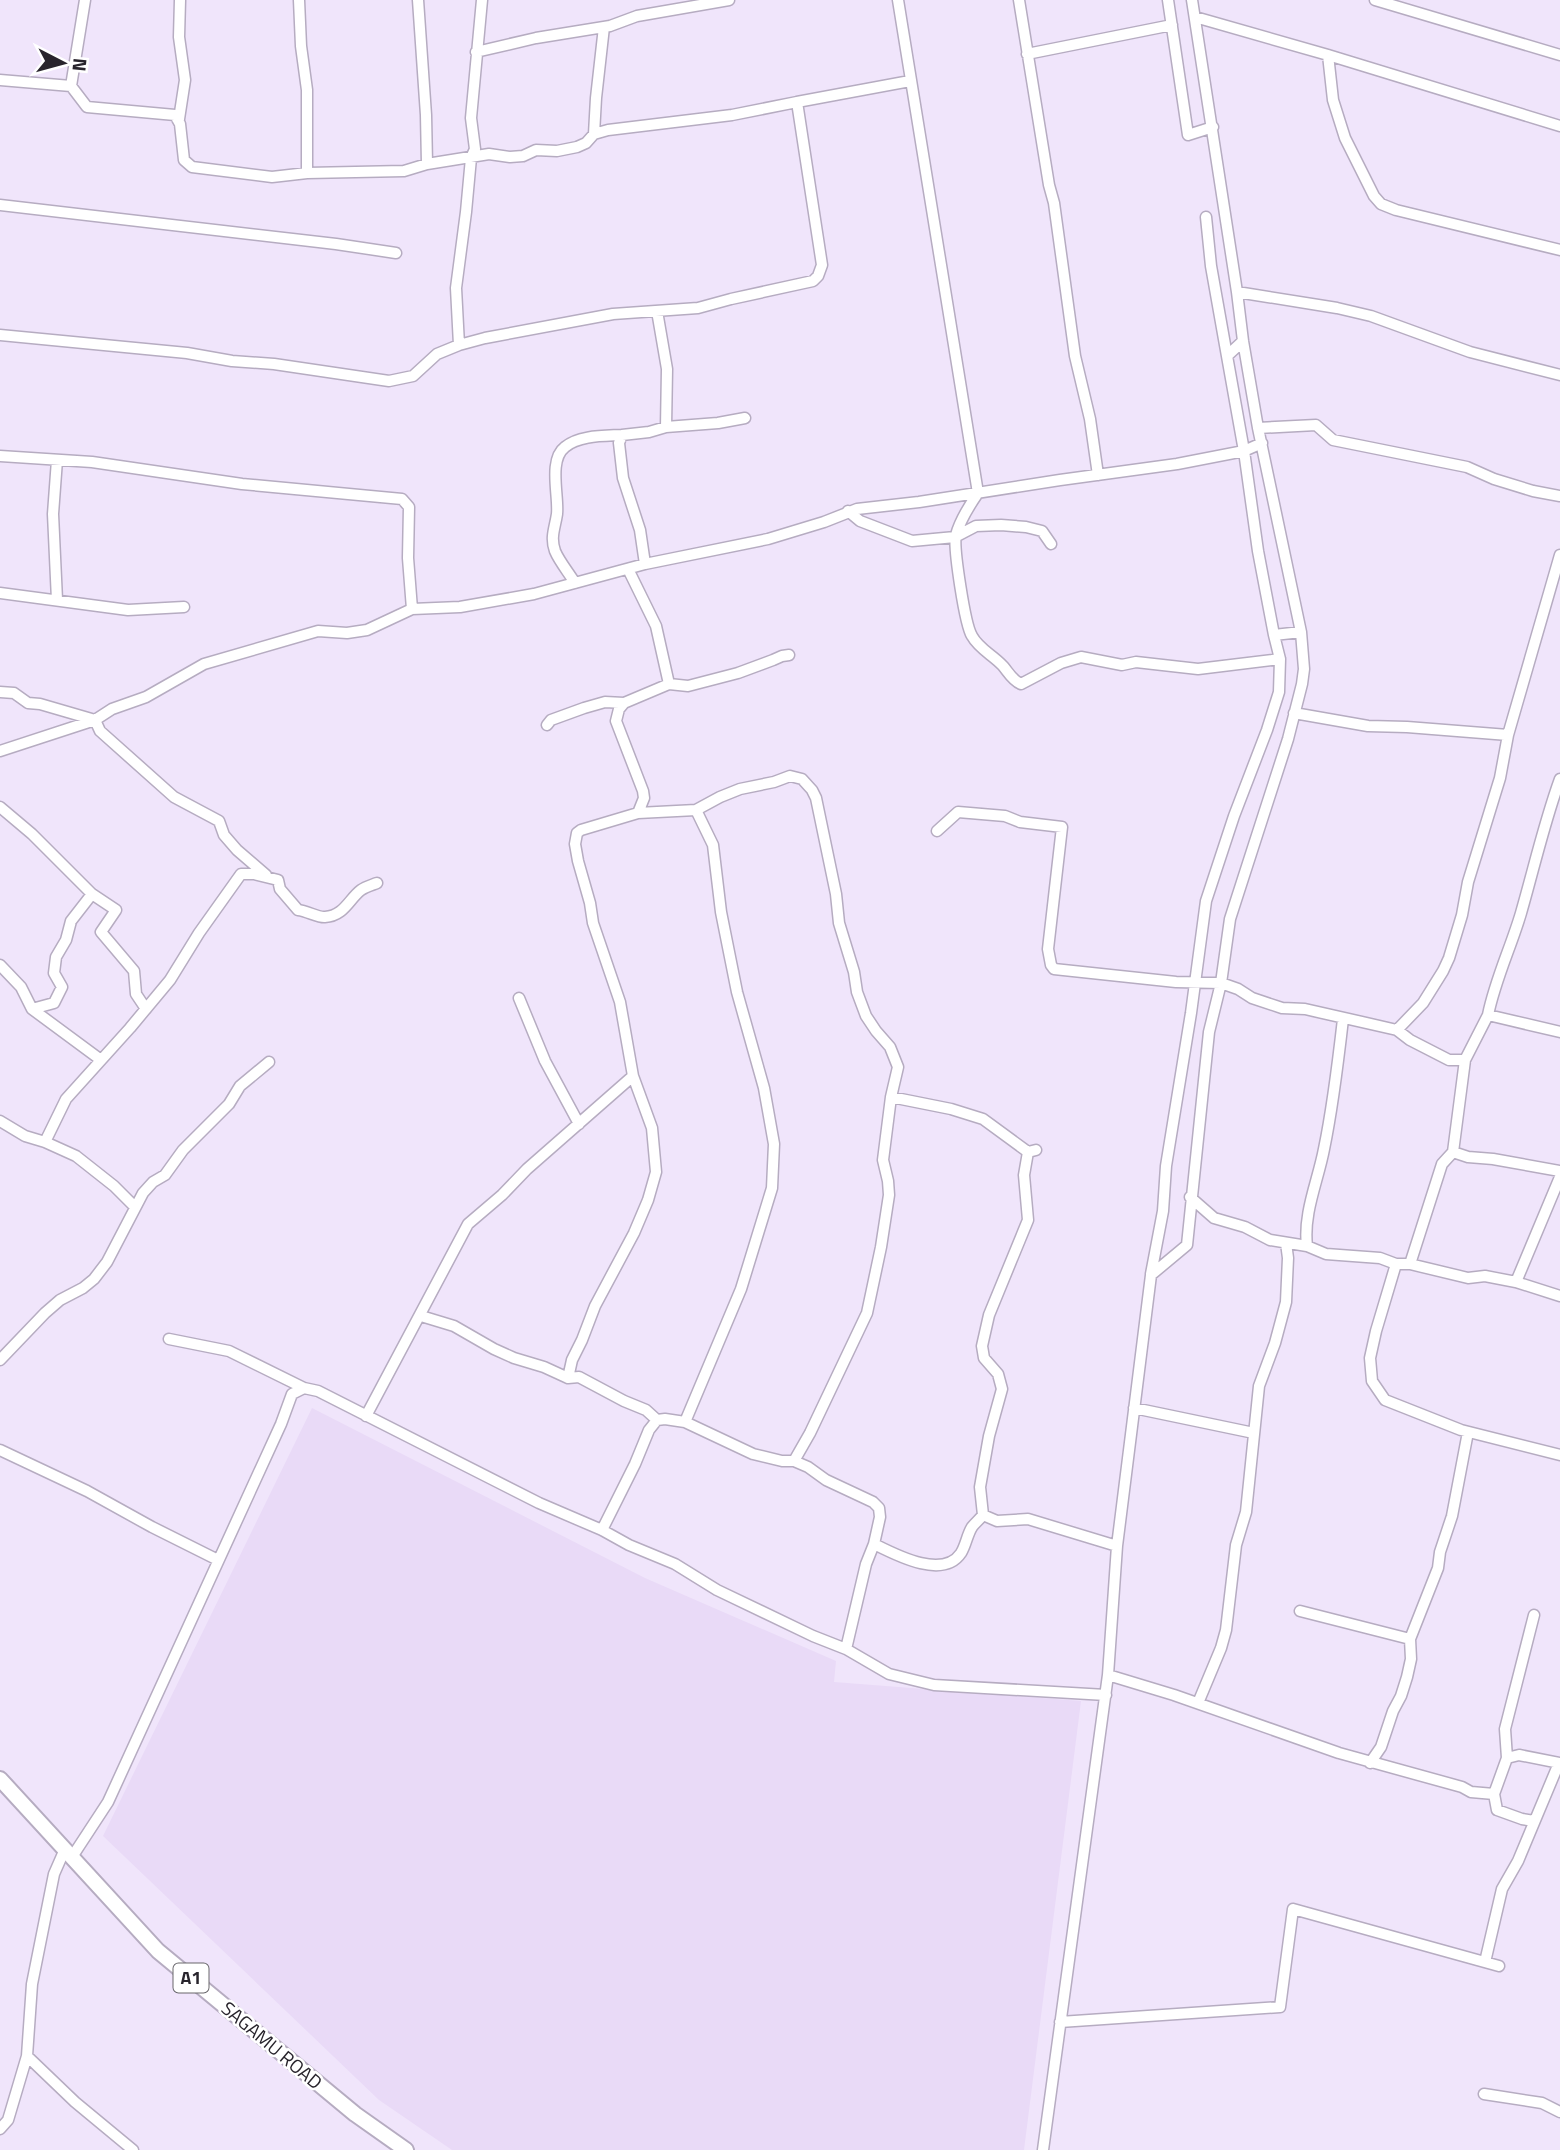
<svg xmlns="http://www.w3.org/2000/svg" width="1560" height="2150" font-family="'Titillium Web',sans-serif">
<rect width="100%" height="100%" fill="#f0e5fb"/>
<!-- built -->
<path fill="#e9daf7" d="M312 1408 645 1578 836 1661 834 1682 1081 1701 1024 2150H452L379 2100 103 1836Z"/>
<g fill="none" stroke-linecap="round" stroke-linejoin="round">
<!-- minor casing -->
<g stroke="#b6acc1" stroke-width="13">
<path id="minor" d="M299 0 301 46 307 90V173
M418 0 426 115 427 164
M898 0 978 493C969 506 960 520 956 535 953 547 965 625 972 636 979 649 993 655 1003 666 1009 673 1012 680 1021 684L1061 663 1081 657 1122 665 1136 662 1198 669 1280 659 1274 635
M1019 0 1049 185 1054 203 1075 356 1090 419 1098 475
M1168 0 1188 135 1213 127
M1375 0 1560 55
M1195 17 1328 55 1560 126
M476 52 536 38 610 26 637 16 729 0
M1027 54 1172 25
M1328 55 1333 100 1345 138 1374 196 1381 204 1396 210 1560 250
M0 80 71 86 87 107 175 115 180 124 184 160 192 167 272 177 307 173 404 171 427 164 489 154 510 157 523 156 536 150 557 151 577 147 586 143 594 134 608 130 732 115 797 102
M71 86 85 0
M179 119 185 80 179 37 180 0
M594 134 596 98 604 27
M0 205 336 244 396 253
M1206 217 1211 266 1227 356
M1237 292 1337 308 1371 316 1470 352 1560 375
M657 311 667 369 666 427
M0 335 187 353 232 361 274 364 389 381 413 376 437 354 459 345 485 338 613 314 698 308 731 299 813 281 818 276 822 265 797 102 910 81
M1243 341 1227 356 1244 451 1258 551 1274 635 1301 632
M459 345 456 288 466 212 471 158 475 149 471 118 482 0
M1258 428 1316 425 1333 440 1467 467 1494 479 1533 491 1560 496
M0 456 92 462 242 484 402 499 409 507 408 558 412 609
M57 460 53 514 57 600
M848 511 860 521 912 541 955 537 976 526 1001 525 1026 527 1042 531 1051 544
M645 564 640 530 623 478 619 443 622 435 649 432 666 427 718 423 745 418
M628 569 656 626 669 684
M575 583C569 573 559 561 555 551 550 537 555 528 557 514 559 496 548 460 565 447 579 435 605 436 622 435
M0 593 128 610 184 607
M0 692 14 693 28 703 40 704 95 720 100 731 174 797 219 821 224 835 237 850 266 875
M624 703 619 709 616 721 643 791 644 798 638 813
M1294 713 1368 726 1407 727 1508 735
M547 725 551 720 584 708 605 702 624 703 669 684 688 686 738 673 773 660 782 656 789 655
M0 751 95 720 112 709 146 697 204 664 318 631 347 633 367 630 412 609 460 607 534 594 645 564 768 539 824 522 857 509 919 502 1060 480 1177 464 1244 451 1262 443
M0 807 32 834 92 894 116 910 101 932 134 971 136 994 146 1009
M937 831 958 812 1005 816 1020 822 1062 827 1048 949 1051 965 1054 969 1176 982 1221 983 1238 989 1252 998 1282 1008 1305 1009 1397 1030 1410 1040 1449 1060H1465L1488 1015 1560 1032
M0 965 21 987 32 1009 101 1060
M519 998 545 1061 579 1124
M32 1009 54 1003 62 987 54 973 56 957 66 940 71 921 92 894
M1488 1015C1495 980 1511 947 1521 913 1534 868 1544 823 1560 779
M1397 1030 1423 1003 1443 971 1449 958 1462 915 1468 882 1500 778 1508 735 1560 555
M891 1097 951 1109 983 1119 1028 1152 1036 1150
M0 1121 25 1136 45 1142 76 1156 114 1186 135 1207
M45 1142 66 1099 130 1028 170 980 199 933 241 874H254L278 880 280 889 298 910C307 911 319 918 325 917 344 916 349 899 361 890 365 887 372 885 377 883
M1028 1152 1024 1175 1028 1220 989 1315 982 1346 984 1358 998 1374 1002 1389 989 1436 980 1487 983 1515 997 1521 1028 1519 1117 1546
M1453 1152 1465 1060
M1190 1197 1214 1218 1245 1227 1270 1240 1307 1246 1326 1254 1380 1258 1396 1264H1410L1468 1278 1485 1276 1516 1282 1560 1296
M1307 1246C1303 1213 1318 1181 1324 1149 1333 1106 1338 1063 1343 1019
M1396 1264 1376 1331 1370 1358 1372 1381 1385 1400 1461 1430 1560 1455
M1410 1264 1442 1164 1453 1152 1468 1157 1493 1159 1560 1171
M1151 1274 1163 1211 1166 1166 1191 1013 1206 901 1234 816 1267 730 1279 692 1280 659
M1516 1282 1560 1177
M421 1316 454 1326 494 1349 514 1358 544 1367 568 1378 579 1377 624 1401 646 1410 657 1420
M169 1339 229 1351 304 1388 318 1391 539 1503 602 1530 629 1545 675 1564 717 1590 813 1636 846 1649 889 1674 934 1685 1106 1695
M0 1360 45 1313 60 1300 83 1288 94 1279 107 1262 143 1193 153 1182 165 1175 183 1150 229 1104 240 1086 269 1062
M568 1378 572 1360 582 1340 595 1306 634 1233 648 1200 656 1172 652 1128 633 1076 620 1002 593 923 590 903 578 861 575 844 577 833 581 830 638 813 696 810
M1134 1408 1249 1432H1254
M366 1416 468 1224 502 1195 527 1169 633 1076
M685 1422 741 1289 772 1188 774 1144 764 1088 737 992 721 912 713 845 696 810 720 797 740 789 774 782 790 776 802 779 812 790 816 798 836 894 839 923 854 972 857 992 866 1016 876 1031 890 1047 898 1067 891 1097 883 1160 888 1181 889 1195 881 1247 867 1313 810 1433 794 1461
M0 1450 87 1491 152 1527 218 1560
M602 1530 635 1464 649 1430 657 1420 665 1419 685 1422 753 1454 782 1461H794L808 1467 826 1480 873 1502 879 1508 880 1517 874 1544 866 1564 846 1649
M874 1544C896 1555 943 1580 961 1553 966 1545 967 1535 972 1527 975 1523 980 1519 983 1515
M1300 1611 1410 1639
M1108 1675 1174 1695 1339 1753 1462 1787 1471 1792 1494 1794 1507 1758 1505 1729 1534 1615
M1198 1703 1221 1648 1226 1630 1236 1545 1246 1512 1259 1386 1275 1343 1286 1302 1288 1258 1286 1243
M1507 1758 1519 1755 1560 1763
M1370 1763 1381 1747 1393 1711 1401 1696 1407 1677 1411 1659 1410 1639 1438 1568 1440 1552 1452 1516 1468 1432
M1494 1794 1497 1810 1522 1819 1534 1821
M72 1857 108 1802 281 1424 292 1394 304 1388
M1485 1962 1502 1889 1518 1861 1559 1763
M1060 2022 1280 2007 1293 1909 1499 1966
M27 2056 75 2102 133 2150
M1484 2094 1542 2103 1560 2112
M0 2129 8 2120 27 2056 32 1984 54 1874 65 1849
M1043 2150 1108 1675 1117 1546 1151 1275 1187 1245 1209 1032 1221 983 1230 919 1288 739 1302 684 1304 669 1301 632 1258 428 1243 341 1237 292 1192 0"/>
</g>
<!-- highway casing -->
<g stroke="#b6acc1" stroke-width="18">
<path id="highway" d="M0 1779 158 1951 355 2114 406 2150"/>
</g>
<!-- minor -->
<use href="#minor" stroke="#fff" stroke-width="10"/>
<!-- highway -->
<use href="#highway" stroke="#fff" stroke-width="14"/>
</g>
<g text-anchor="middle" stroke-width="5" stroke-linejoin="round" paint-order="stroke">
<!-- shield labels -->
<rect fill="#fff" stroke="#68666b" stroke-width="2" x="173.5" y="1963.5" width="35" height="29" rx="5"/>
<g font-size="18" font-weight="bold" fill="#28242c">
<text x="191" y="1984">A1</text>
</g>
<!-- street labels -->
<g font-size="19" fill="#28242c" stroke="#fff">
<text transform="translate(272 2045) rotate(40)" y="7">SAGAMU ROAD</text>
</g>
</g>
<!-- north arrow -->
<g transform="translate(63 63) rotate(96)" stroke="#ffffff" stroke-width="5" paint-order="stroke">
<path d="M0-5L12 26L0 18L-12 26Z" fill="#28242c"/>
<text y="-10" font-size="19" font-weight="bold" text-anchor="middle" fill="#28242c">N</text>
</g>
</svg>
